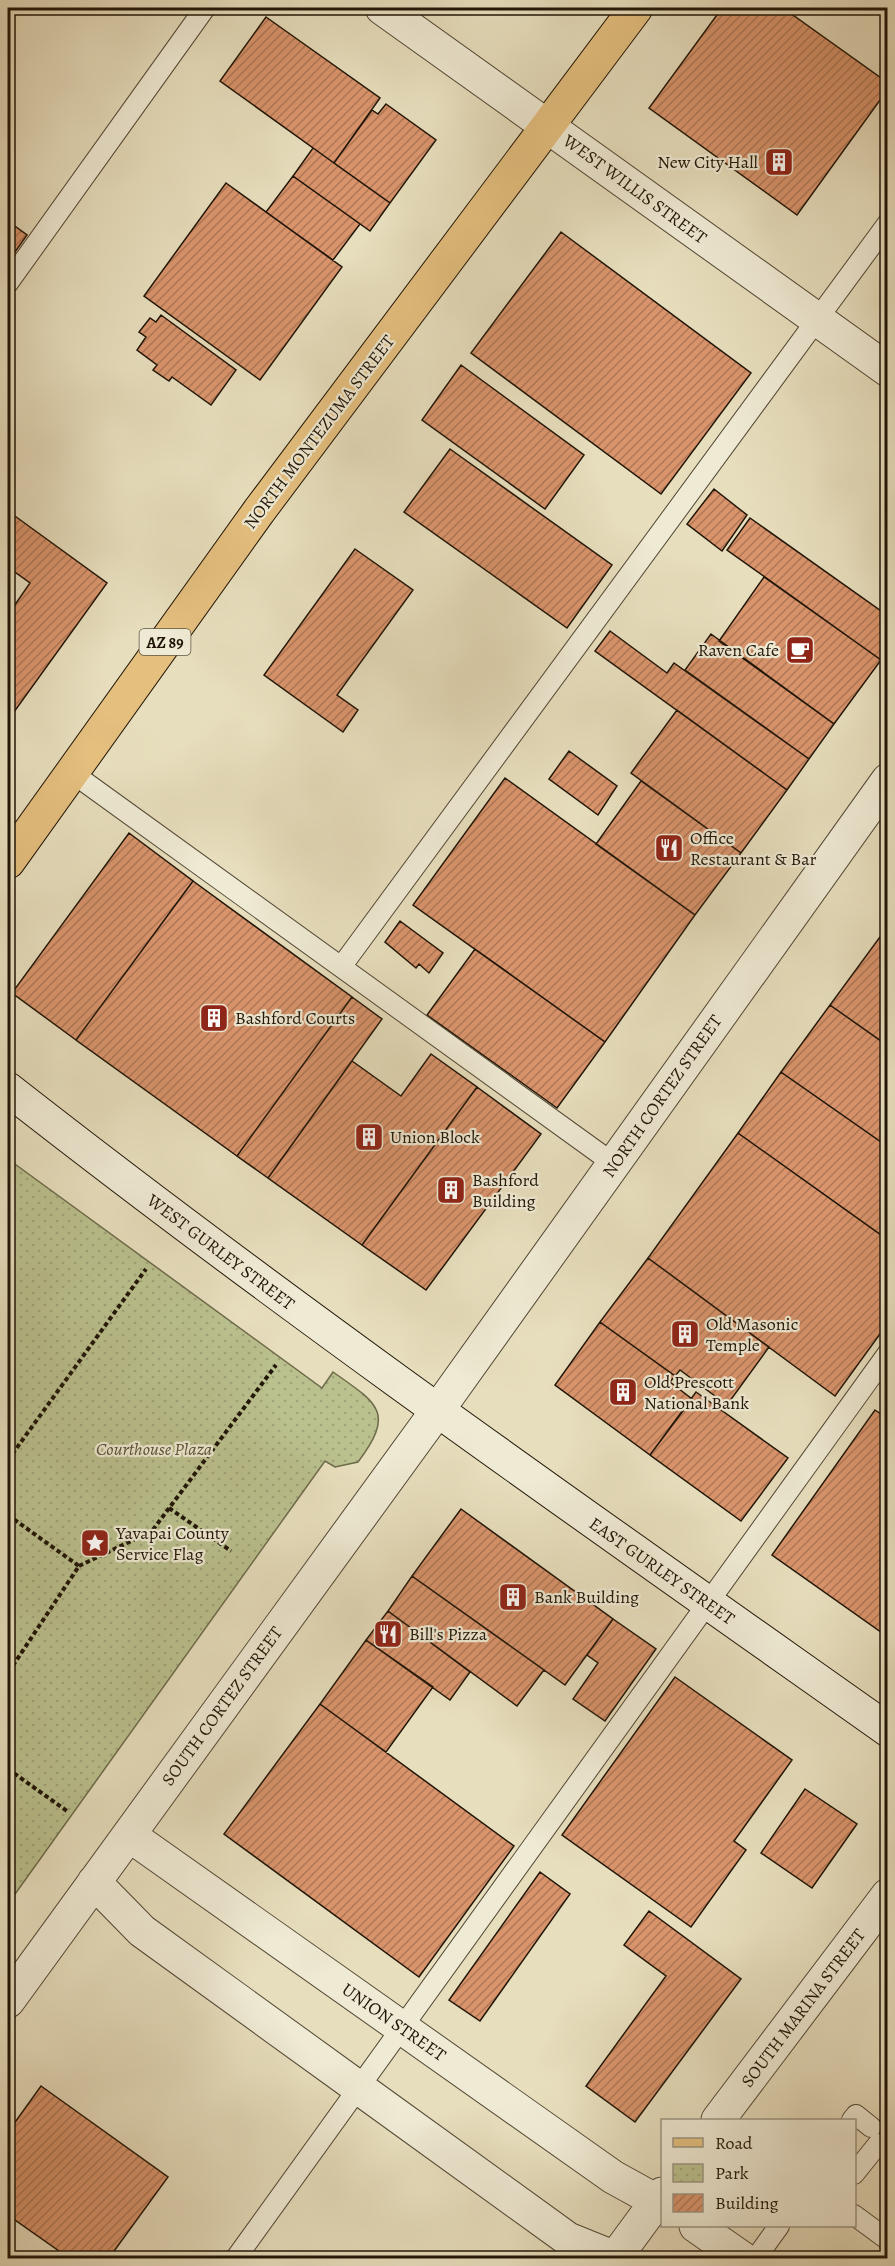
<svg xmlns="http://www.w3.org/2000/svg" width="895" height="2266" font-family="Alegreya,serif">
<defs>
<pattern id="park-dots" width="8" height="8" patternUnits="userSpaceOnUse" patternTransform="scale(1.5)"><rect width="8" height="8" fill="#bac08e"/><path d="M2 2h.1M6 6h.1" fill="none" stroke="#a0a479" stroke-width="1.8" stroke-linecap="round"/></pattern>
<pattern id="building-hatch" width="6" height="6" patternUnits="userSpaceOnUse" patternTransform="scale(1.5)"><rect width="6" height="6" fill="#d9946c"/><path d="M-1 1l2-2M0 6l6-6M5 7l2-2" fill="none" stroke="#b07857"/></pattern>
</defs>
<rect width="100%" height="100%" fill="#e7debd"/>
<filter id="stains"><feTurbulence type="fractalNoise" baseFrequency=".00333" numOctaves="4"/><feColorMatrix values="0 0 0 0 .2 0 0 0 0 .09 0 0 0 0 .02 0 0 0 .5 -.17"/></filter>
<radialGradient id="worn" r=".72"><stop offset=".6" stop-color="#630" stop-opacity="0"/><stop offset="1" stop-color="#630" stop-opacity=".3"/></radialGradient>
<!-- park -->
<path fill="url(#park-dots)" stroke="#6d6a4a" stroke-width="1.5" d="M8 1159 322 1388 333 1372C377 1403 396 1412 358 1462L335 1467 325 1461 8 1904Z"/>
<!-- building -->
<path fill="url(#building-hatch)" stroke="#201507" stroke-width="1.5" d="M722 8H783L888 83V89L797 215 649 108Z
M266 17 380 98 334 163 220 81Z
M386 104 436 140 390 203 334 163 372 110 378 114Z
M313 148 390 203 370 231 293 176Z
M293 176 360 224 333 260 266 212Z
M226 183 342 267 260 380 144 296Z
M8 221 27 235 8 262Z
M561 232 751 373 661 494 471 353Z
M161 315 236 370 211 405 172 377 169 381 153 370 157 365 137 350 146 337 139 332 150 318 156 322Z
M461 365 584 455 545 509 422 420Z
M450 449 612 565 567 628 404 512Z
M714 489 747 515 722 551 687 524Z
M8 511 107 583 14 712 8 707V611L10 612 30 583 8 567Z
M750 518 888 616V651L881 660 727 550Z
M355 549 413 590 337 695 358 710 343 732 264 675Z
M764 577 881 660 834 724 719 641Z
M610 631 667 673 674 663 809 759 787 790 595 651Z
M711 634 834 724 809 759 685 670Z
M677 710 787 790 741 853 631 773Z
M569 751 617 786 598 815 549 779Z
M505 778 695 915 605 1042 413 905Z
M641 781 741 853 695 915 596 844Z
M129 833 193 881 76 1040 12 993Z
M193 881 352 997 237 1156 76 1040Z
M400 921 443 953 429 973 419 964 416 968 385 942Z
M888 926V1046L830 1005Z
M475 949 605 1042 557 1108 427 1015Z
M352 997 382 1019 268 1178 237 1156Z
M830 1005 888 1046V1140L884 1144 781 1072Z
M431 1054 477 1087 362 1245 268 1178 352 1061 401 1096Z
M781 1072 888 1147V1240L738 1133Z
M477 1087 541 1134 426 1290 362 1245Z
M738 1133 888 1240V1323L835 1396 648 1258Z
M648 1258 769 1347 727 1405 680 1370 675 1376 600 1322Z
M600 1322 675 1376 670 1382 692 1399 650 1455 555 1385Z
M696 1392 788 1458 741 1521 650 1455Z
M875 1410 888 1419V1637L772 1555Z
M461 1509 613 1619 565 1685 412 1576Z
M412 1576 544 1670 517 1706 388 1611Z
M388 1611 470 1672 450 1700 366 1640Z
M613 1619 656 1649 605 1721 573 1699 598 1663 587 1655Z
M366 1640 433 1687 386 1752 320 1704Z
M675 1677 792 1760 734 1841 746 1850 691 1927 562 1835Z
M320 1704 514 1846 419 1977 224 1834Z
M805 1789 857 1824 812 1888 761 1853Z
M540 1872 570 1894 480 2021 449 2000Z
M649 1911 741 1979 635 2122 586 2086 666 1976 624 1945Z
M41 2086 168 2177 109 2258H69L8 2215V2132Z"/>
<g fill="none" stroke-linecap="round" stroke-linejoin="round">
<!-- lane casing -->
<g stroke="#524734" stroke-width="22">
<path id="lane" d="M8 283 205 8
M71 772 614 1164
M341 967 888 223
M852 2120 856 2115 871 2127
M854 2174 878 2144 888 2150
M854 2215 888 2240
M236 2258 888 1353
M756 2258 779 2226"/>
</g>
<!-- street casing -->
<g stroke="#524734" stroke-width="35">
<path id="street" d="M382 8 888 370
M129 1835 613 2177 662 2204
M94 1882 142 1931 359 2088 568 2239 615 2258
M8 2001 437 1411 888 780
M718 2120 888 1895
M696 2226 742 2258
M615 2258 662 2194"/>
</g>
<!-- secondary casing -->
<g stroke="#201507" stroke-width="35">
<path id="secondary" d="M8 1089C294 1313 591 1520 888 1730"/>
</g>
<!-- primary casing -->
<g stroke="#201507" stroke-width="35">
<path id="primary" d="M8 862 259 511 636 8"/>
</g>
<!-- path -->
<path stroke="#201507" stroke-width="4" stroke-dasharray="4.5 3" stroke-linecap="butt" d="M8 1460 146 1269
M169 1508 231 1551
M8 1515 79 1566 8 1673
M79 1566 152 1531 276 1365
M8 1769 67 1811"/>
<!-- lane -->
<use href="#lane" stroke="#efead4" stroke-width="20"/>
<!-- street -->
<use href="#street" stroke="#efead4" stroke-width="33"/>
<!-- secondary -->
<use href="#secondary" stroke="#efead4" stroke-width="33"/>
<!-- primary -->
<use href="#primary" stroke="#e4bf7e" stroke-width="33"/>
</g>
<!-- icons -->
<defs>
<g id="building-square" transform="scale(1.5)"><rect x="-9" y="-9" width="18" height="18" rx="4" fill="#8f2418" stroke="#efead4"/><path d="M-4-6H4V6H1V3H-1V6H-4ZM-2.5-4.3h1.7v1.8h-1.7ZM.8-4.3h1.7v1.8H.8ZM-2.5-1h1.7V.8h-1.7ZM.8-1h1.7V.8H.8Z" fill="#fff"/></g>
<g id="cafe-square" transform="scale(1.5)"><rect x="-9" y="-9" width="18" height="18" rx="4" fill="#8f2418" stroke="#efead4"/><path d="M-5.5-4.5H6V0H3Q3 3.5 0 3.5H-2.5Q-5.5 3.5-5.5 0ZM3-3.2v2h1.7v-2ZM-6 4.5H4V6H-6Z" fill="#fff"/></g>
<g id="restaurant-square" transform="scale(1.5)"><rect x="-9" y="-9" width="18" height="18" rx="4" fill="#8f2418" stroke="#efead4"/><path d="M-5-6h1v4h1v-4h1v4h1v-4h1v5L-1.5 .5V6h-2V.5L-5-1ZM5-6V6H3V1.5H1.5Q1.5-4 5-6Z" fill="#fff"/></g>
<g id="sight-square" transform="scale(1.5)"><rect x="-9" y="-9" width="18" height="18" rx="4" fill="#8f2418" stroke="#efead4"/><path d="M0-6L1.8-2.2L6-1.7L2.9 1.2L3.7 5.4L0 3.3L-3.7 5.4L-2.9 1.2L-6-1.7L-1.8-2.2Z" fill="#fff"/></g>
</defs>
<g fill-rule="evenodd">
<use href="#building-square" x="779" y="162"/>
<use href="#cafe-square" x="800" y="650"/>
<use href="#restaurant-square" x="669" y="848"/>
<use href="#building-square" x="214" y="1018"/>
<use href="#building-square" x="369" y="1137"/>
<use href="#building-square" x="451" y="1190"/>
<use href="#building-square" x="685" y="1334"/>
<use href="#building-square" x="623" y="1392"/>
<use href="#sight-square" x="95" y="1543"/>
<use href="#building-square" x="513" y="1597"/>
<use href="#restaurant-square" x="388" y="1634"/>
</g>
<g text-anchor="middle" stroke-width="4.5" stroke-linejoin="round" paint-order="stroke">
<!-- shield labels -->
<rect fill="#efead4" stroke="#5e5544" stroke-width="1.5" x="139.5" y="629" width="51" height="26" rx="4.5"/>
<g font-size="16" font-weight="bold" fill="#201507">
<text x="165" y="648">AZ 89</text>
</g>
<!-- poi labels -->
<g font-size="18" fill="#201507" stroke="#efead4" text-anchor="start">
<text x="758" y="168" text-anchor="end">New City Hall</text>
<text x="779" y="656" text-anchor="end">Raven Cafe</text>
<text x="690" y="844">Office<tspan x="690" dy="21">Restaurant &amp; Bar</tspan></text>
<text x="235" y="1024">Bashford Courts</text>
<text x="390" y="1143">Union Block</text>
<text x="472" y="1186">Bashford<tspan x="472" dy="21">Building</tspan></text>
<text x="706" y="1330">Old Masonic<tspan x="706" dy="21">Temple</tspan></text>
<text x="644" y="1388">Old Prescott<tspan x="644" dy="21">National Bank</tspan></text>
<text x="116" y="1539">Yavapai County<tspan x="116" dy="21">Service Flag</tspan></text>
<text x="534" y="1603">Bank Building</text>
<text x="409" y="1640">Bill's Pizza</text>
</g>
<!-- street labels -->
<g font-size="18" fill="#201507" stroke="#efead4">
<text transform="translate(635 189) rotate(36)" y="6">WEST WILLIS STREET</text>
<text transform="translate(319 432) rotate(-53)" y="6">NORTH MONTEZUMA STREET</text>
<text transform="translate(662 1096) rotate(-55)" y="6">NORTH CORTEZ STREET</text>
<text transform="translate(221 1252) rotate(37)" y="6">WEST GURLEY STREET</text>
<text transform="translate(662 1571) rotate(35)" y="6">EAST GURLEY STREET</text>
<text transform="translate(222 1706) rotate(-54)" y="6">SOUTH CORTEZ STREET</text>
<text transform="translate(803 2008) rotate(-53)" y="6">SOUTH MARINA STREET</text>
<text transform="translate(394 2022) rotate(35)" y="6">UNION STREET</text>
</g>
<!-- park labels -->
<g font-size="18" font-style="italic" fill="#565136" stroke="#efead4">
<text x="154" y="1455">Courthouse Plaza</text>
</g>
</g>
<!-- margin -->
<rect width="895" height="2266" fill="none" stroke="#e7debd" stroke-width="30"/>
<rect x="9" y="9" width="877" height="2248" fill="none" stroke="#201507" stroke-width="3"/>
<rect x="15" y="15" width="865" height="2236" fill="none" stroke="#201507" stroke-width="1.5"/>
<!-- legend -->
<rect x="661" y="2119" width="195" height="108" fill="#efead4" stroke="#9c9582" stroke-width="1.5"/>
<rect x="673" y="2138" width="30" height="9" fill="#e4bf7e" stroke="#9c9582" stroke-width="1.5"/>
<text x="715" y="2149" font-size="18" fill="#201507">Road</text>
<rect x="673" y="2164" width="30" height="18" fill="url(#park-dots)" stroke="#9c9582" stroke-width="1.5"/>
<text x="715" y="2179" font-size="18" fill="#201507">Park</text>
<rect x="673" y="2194" width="30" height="18" fill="url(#building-hatch)" stroke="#9c9582" stroke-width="1.5"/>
<text x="715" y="2209" font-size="18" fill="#201507">Building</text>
<rect width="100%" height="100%" filter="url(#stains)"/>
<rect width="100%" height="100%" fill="url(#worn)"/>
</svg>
